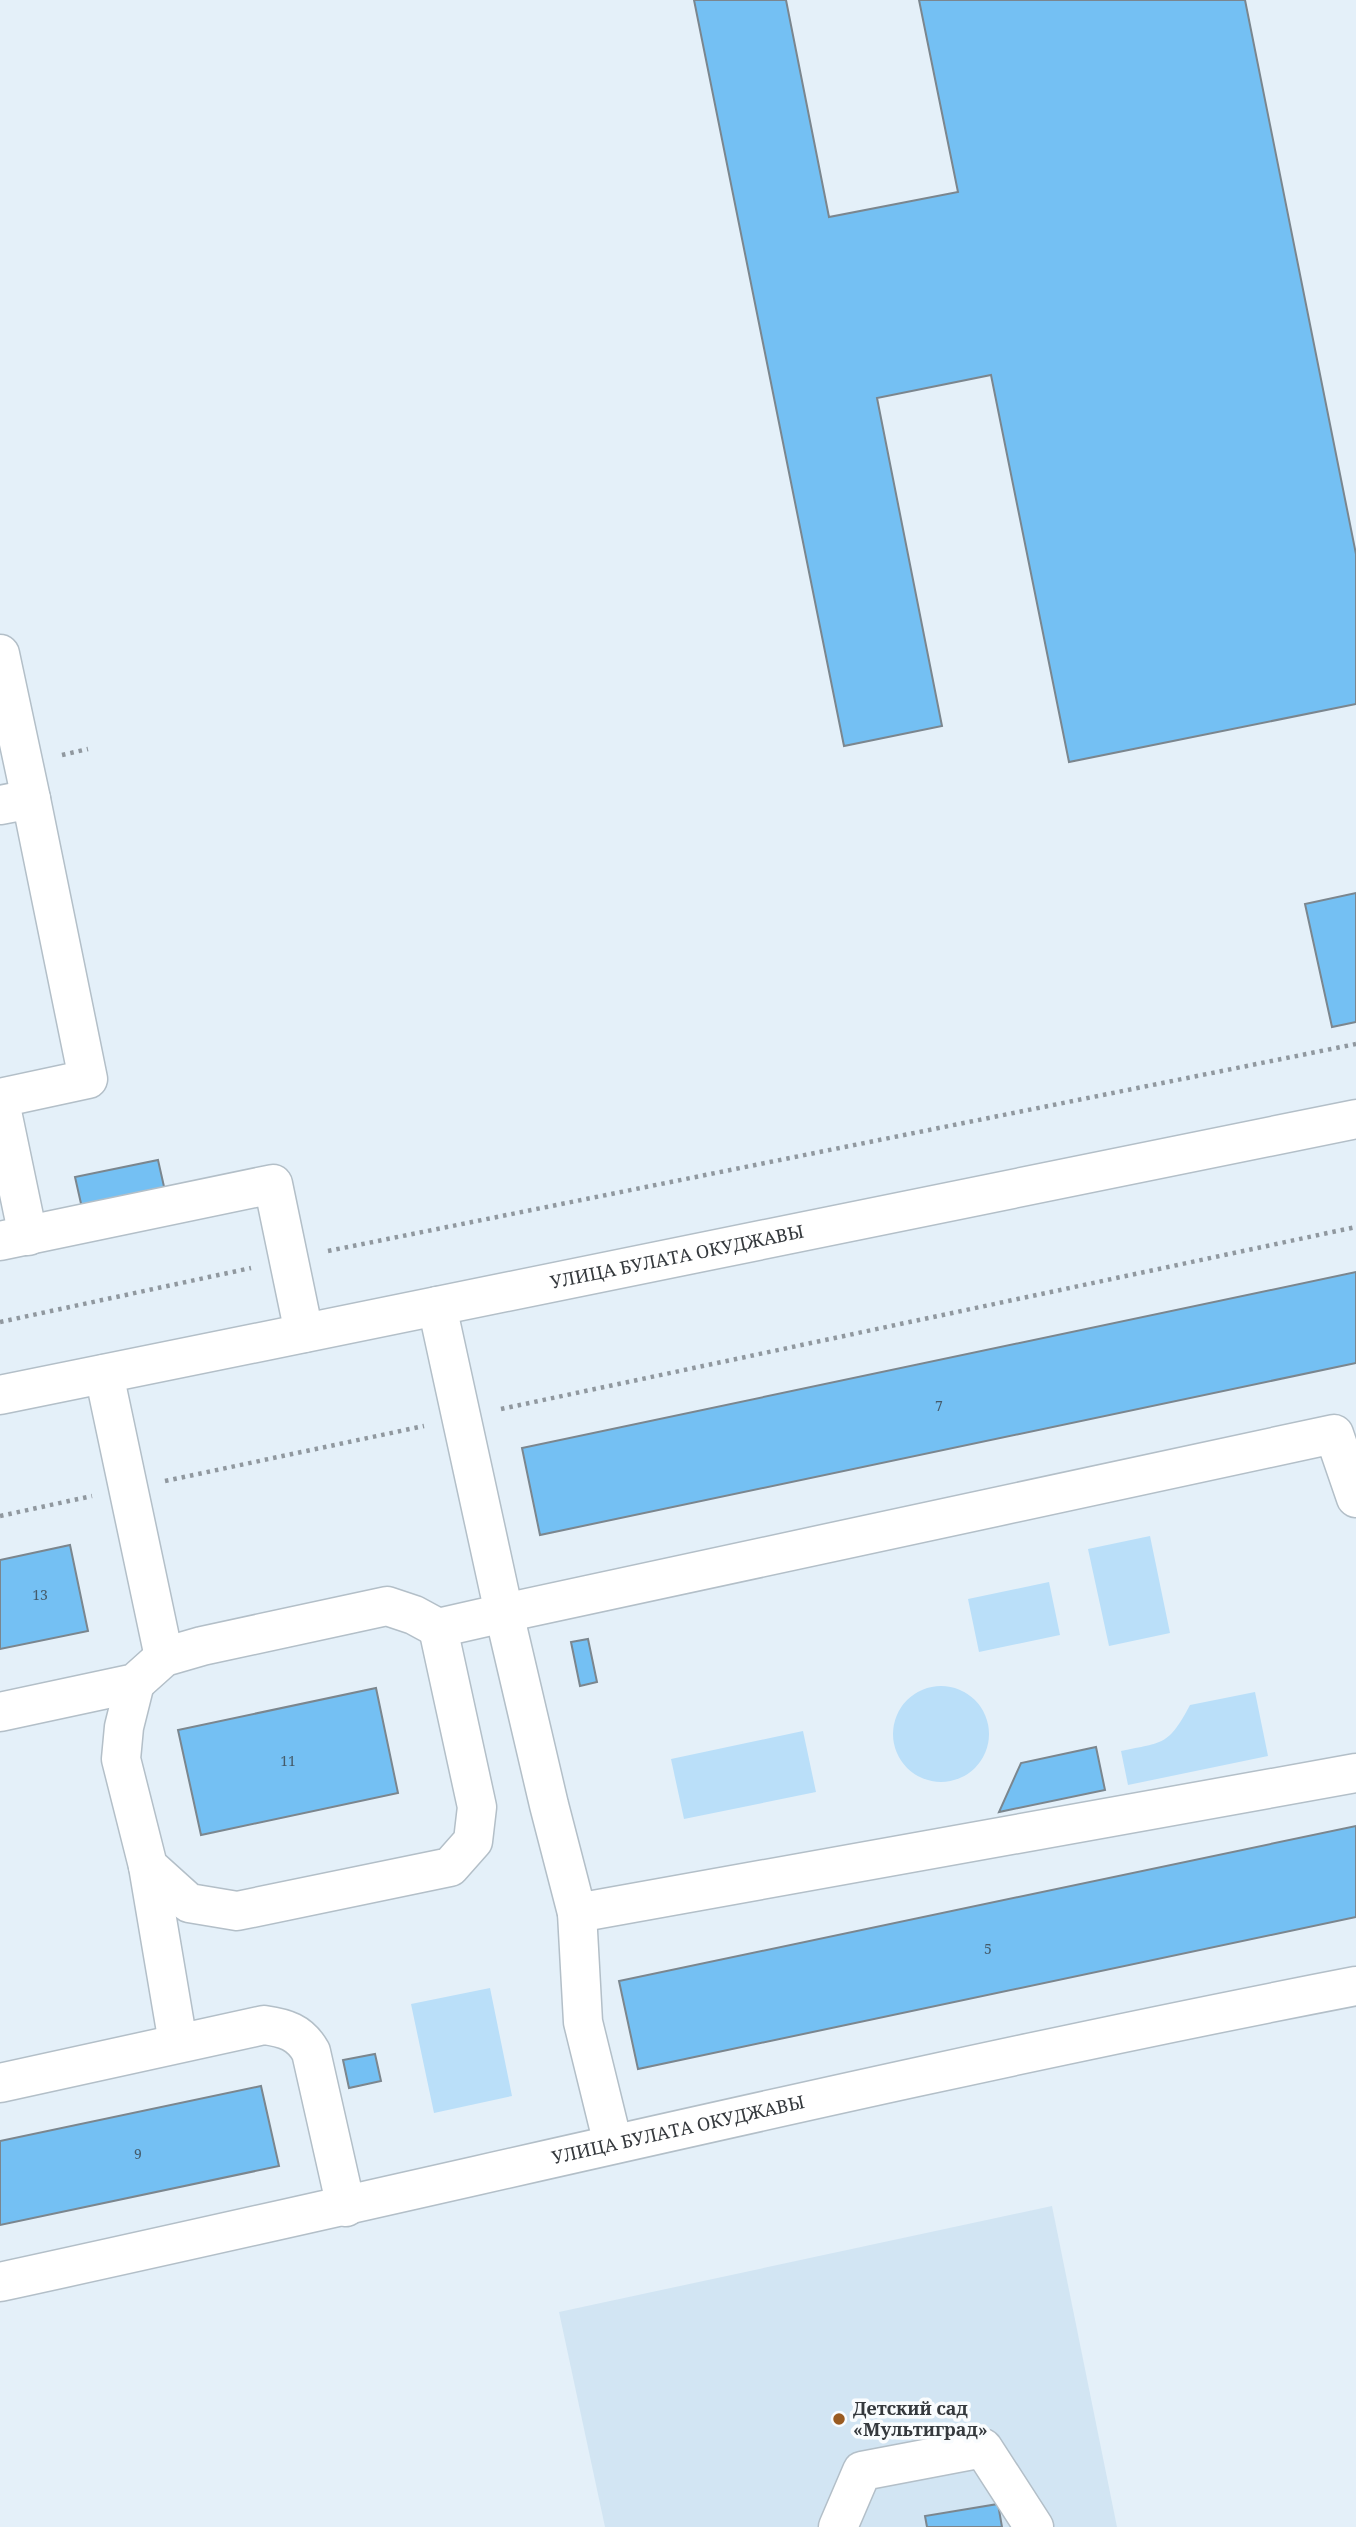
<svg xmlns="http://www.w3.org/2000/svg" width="1356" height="2527" font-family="'Noto Serif',serif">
<rect width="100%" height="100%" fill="#e4f0f9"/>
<!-- built -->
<path fill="#d2e5f3" d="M1052 2206 1117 2527H605L559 2312Z"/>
<!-- green -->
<path fill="#badff9" d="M1150 1536 1170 1633 1109 1646 1088 1549Z
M1049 1582 1060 1635 979 1652 968 1599Z
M893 1734a48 48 0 1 1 96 0a48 48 0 1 1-96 0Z
M1255 1692 1268 1756 1128 1785 1121 1751C1164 1742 1168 1746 1190 1705Z
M803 1731 816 1792 684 1819 671 1759Z
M490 1988 512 2096 434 2113 411 2004Z"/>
<!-- building -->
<path fill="#74c0f3" stroke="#7b868e" stroke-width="2" d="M694 0H786L829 217 958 192 919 0H1245L1356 554V704L1069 762 991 375 877 398 942 726 844 746Z
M1356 893V1022L1332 1027 1305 904Z
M158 1160 165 1191 82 1208 75 1177Z
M1356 1272V1363L540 1535 522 1448Z
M70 1545 88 1631 0 1649V1560Z
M588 1639 597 1682 580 1686 571 1642Z
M376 1688 398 1793 201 1835 178 1730Z
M1096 1747 1105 1790 999 1812 1021 1763Z
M1356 1826V1917L638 2069 619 1981Z
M375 2054 381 2081 349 2088 343 2060Z
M261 2086 279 2166 0 2225V2141Z
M998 2504 1002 2527H927L925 2516Z"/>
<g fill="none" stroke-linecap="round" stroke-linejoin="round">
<!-- minor casing -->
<g stroke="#b3bfc8" stroke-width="41">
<g id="minor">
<path d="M0 654 31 799"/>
<path d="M0 805 31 799 88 1079 0 1098"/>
<path d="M0 1102 28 1236"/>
<path d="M0 1241 273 1184 304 1333"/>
<path d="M104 1374 164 1657"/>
<path id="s1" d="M0 1395 1356 1119"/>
<path d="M135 1683 124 1727 121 1759 148 1866 189 1903 237 1911 450 1867 473 1841 477 1807 438 1628"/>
<path d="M0 1712 135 1683 164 1657 202 1646 387 1606 414 1615 438 1628 504 1613 437 1306"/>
<path d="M148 1866 178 2043"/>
<path d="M577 1913 1356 1773"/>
<path d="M0 2083 264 2025C285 2028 300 2032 311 2052L346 2207"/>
<path d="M613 2144 583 2022 577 1913 549 1805 504 1613 1334 1434 1356 1498"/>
<path id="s2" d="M0 2282C452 2184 902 2074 1356 1986"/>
<path d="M838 2527 862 2471 983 2448 1034 2527"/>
</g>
</g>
<!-- path -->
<path stroke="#90989f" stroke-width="4.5" stroke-dasharray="3.5 5" stroke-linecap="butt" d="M62 755 88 749
M328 1251 1356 1044
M0 1322 251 1268
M501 1409 1356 1227
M165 1481 424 1426
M0 1516 92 1496"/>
<!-- minor -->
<use href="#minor" stroke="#fff" stroke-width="38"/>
</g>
<!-- markers -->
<circle fill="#995b21" stroke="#f9fcfe" stroke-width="2.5" cx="839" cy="2419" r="7"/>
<g text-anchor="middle" stroke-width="7" stroke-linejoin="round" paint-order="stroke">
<!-- number labels -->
<g font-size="14" fill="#455b6a">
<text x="939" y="1411">7</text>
<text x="40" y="1600">13</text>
<text x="288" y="1766">11</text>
<text x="988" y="1954">5</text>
<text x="138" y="2159">9</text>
</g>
<!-- street labels -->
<g font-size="18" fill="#35393d" stroke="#f9fcfe">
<text dy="6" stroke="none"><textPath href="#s1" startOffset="691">УЛИЦА БУЛАТА ОКУДЖАВЫ</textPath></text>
<text dy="6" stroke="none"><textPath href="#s2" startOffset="695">УЛИЦА БУЛАТА ОКУДЖАВЫ</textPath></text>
</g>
<!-- poi labels -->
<g font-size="18" font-weight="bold" fill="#35393d" stroke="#f9fcfe" text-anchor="start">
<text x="853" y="2415">Детский сад<tspan x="853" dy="21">«Мультиград»</tspan></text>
</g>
</g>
</svg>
